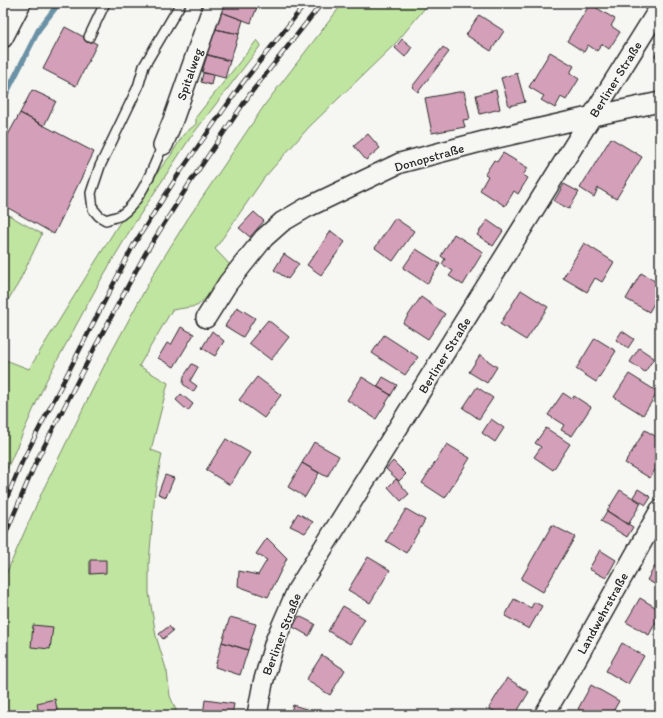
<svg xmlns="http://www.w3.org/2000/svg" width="663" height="718" font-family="Itim,sans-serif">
<rect width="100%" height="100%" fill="#f6f6f2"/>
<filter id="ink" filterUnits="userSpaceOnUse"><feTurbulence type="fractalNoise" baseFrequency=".025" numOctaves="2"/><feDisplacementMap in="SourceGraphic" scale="8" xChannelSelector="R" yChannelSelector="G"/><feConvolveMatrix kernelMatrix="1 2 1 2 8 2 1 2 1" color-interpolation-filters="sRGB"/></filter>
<g filter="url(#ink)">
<!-- green -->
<path fill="#c0e5a0" stroke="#768866" d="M343 3H429L396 43 309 127 264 178 215 249 232 267 218 287 197 306 172 310 139 366 168 383 151 450 162 454 155 491 149 563V593L156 636 167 672 170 696 178 715H3V581L42 492 105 364 154 273 187 220 266 103Z
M257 40 261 45 190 138 132 227 99 283 46 381 3 478V359L29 369 120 222 131 214 143 197 159 170 171 155 183 135 196 124V117Z
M3 212 42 234 18 284 3 308Z"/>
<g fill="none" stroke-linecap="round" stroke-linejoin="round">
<!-- stream -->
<path stroke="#6b91a5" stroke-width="5.5" d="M6 94 39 29 59 3"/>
</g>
<!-- building -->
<path fill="#d4a0b9" stroke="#2b2b2b" d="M225 3H254L253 5 257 7 251 23 221 12Z
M590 4 615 19 611 26 620 32 609 49 602 44 597 51 588 45 584 52 567 41Z
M221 12 243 20 239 34 215 29Z
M479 15 504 31 491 51 466 35Z
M65 27 97 44 76 86 43 69Z
M215 29 239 34 230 61 206 54Z
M402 39 412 47 405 57 395 48Z
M443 47 449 52 418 92 412 87Z
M660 48V59L655 56Z
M550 52 574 66 570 73 579 79 566 100 561 97 555 108 541 100 544 96 529 87Z
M207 55 230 61 225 78 202 72Z
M203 73 213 75 211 85 201 82Z
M517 73 525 102 509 106 501 78Z
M32 90 56 101 44 126 20 113Z
M496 90 500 109 480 114 476 95Z
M464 91 470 119 463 120 465 127 432 133 425 98Z
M20 113 94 152 54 234 3 205V150L4 147 3 144Z
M368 134 380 148 366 160 354 146Z
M611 138 642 157 616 199 598 188 594 197 580 188Z
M503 153 528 168 523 175 528 178 518 194 514 191 505 206 480 190 488 176 485 174 494 160 497 162Z
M564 184 579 192 569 209 554 201Z
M254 212 264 221 250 237 239 228Z
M395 218 414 231 393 261 375 248Z
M487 220 503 231 493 246 477 235Z
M331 231 345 242 321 275 307 265Z
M454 234 483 252 463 285 449 276 453 271 442 264 445 259 441 256Z
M584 243 614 262 602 282 595 278 587 292 563 278Z
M416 249 440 264 427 284 403 268Z
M284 254 299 264 288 279 274 270Z
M641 273 660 284V293L649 312 626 299Z
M521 290 548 307 526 340 500 324Z
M421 297 445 314 428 339 403 323Z
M237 307 255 318 243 337 225 326Z
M268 320 289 337 271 360 249 343Z
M181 327 194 334 174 367 158 358 167 343 171 345Z
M212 331 224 341 215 356 202 348Z
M622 331 634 339 628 348 616 340Z
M384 335 418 357 405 375 372 353Z
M595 338 616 351 596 382 576 369Z
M639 348 654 358 645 372 630 362Z
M480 355 497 367 487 383 469 372Z
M192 364 198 367 190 381 197 386 193 392 183 384 184 376Z
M629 374 658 392 643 415 614 397Z
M257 377 281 395 264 418 239 400Z
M362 377 391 395 376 419 347 400Z
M383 377 397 385 391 395 377 387Z
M477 387 493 398 479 419 463 408Z
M563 393 572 399 574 396 591 407 572 436 561 430 564 425 548 415Z
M181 394 193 404 188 411 176 400Z
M491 419 504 428 495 442 482 433Z
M546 428 570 444 553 470 534 457 541 447 535 443Z
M645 430 660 439V444L657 449 660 451V462L650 478 625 463Z
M226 439 250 453 230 485 206 470Z
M314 442 339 456 327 477 302 463Z
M447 444 470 458 445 498 422 483Z
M393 461 406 474 399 481 386 469Z
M302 463 319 473 305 497 288 487Z
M165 475 174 478 166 497 158 494Z
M396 479 409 494 401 501 388 487Z
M638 489 651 497 646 505 633 497Z
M620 490 641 503 628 525 607 511Z
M406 509 425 520 406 553 386 541Z
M607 511 633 527 627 537 601 521Z
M298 513 313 522 305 533 290 526Z
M552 525 575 537 543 592 521 579Z
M267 538 287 558 268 597 238 586 239 571 258 575 267 560 256 554Z
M600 550 616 560 606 578 589 569Z
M368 557 390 570 370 603 348 590Z
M90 560H106V573L90 574Z
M655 566 659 569 660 568V587L647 580Z
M640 598 660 610V625L656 622 649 635 626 622Z
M514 599 531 608 534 602 542 606 529 629 505 616Z
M343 606 365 619 350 644 328 631Z
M299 616 315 624 309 636 293 627Z
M230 617 256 624 248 650 222 642Z
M33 625 53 627 50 649 31 647Z
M169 626 173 631 163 639 159 634Z
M222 642 248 650 240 675 215 667Z
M622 643 644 656 628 684 606 671Z
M322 655 345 670 330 695 306 680Z
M507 678 529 692 515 715H500L489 708Z
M591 685 619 701 611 715H589L578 709Z
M55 699 58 715H39L37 703Z
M205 700 234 704 232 715H203Z
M293 705 319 713V715H290Z"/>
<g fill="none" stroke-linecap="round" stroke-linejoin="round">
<!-- lane casing -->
<g stroke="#2b2b2b" stroke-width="12">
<path id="lane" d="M89 37 105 3
M163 145C154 165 141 202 121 215 117 217 111 218 106 220L99 216 93 209 91 193 100 166 138 87 144 66 181 3"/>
</g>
<!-- street casing -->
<g stroke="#2b2b2b" stroke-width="22">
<path id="street" d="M3 38 21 3
M163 145 173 120 214 3
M206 318 228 283 264 238 282 222 306 208 400 163 484 141 593 116 660 102
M257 715 263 683 275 641 297 590 660 7
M544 715 563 683 660 510"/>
</g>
<!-- lane -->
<use href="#lane" stroke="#f6f6f2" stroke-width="9"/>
<!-- street -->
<use href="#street" stroke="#f6f6f2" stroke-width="19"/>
<!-- rail casing -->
<g stroke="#2b2b2b" stroke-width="4.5">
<path id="rail" d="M3 507 22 462 133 246 178 175 241 85 306 3
M3 540 36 462 95 347 145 254 191 181 250 94 322 3"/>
</g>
<!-- rail -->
<use href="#rail" stroke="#f6f6f2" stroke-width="3" stroke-dasharray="9" stroke-linecap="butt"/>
</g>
</g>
<g text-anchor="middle" stroke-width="3" stroke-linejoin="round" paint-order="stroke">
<!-- street labels -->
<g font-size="13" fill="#2b2b2b" stroke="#f6f6f2">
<text transform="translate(189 74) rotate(-71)" y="5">Spitalweg</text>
<text transform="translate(615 79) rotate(-58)" y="5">Berliner Straße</text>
<text transform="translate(429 157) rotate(-16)" y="5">Donopstraße</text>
<text transform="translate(444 355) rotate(-58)" y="5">Berliner Straße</text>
<text transform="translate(602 613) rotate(-61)" y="5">Landwehrstraße</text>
<text transform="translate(281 634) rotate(-69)" y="5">Berliner Straße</text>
</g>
</g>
<!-- margin -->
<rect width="663" height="718" fill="none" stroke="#f6f6f2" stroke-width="16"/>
<rect x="8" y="8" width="647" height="702" fill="none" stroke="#2b2b2b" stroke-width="1.5" filter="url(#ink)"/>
</svg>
